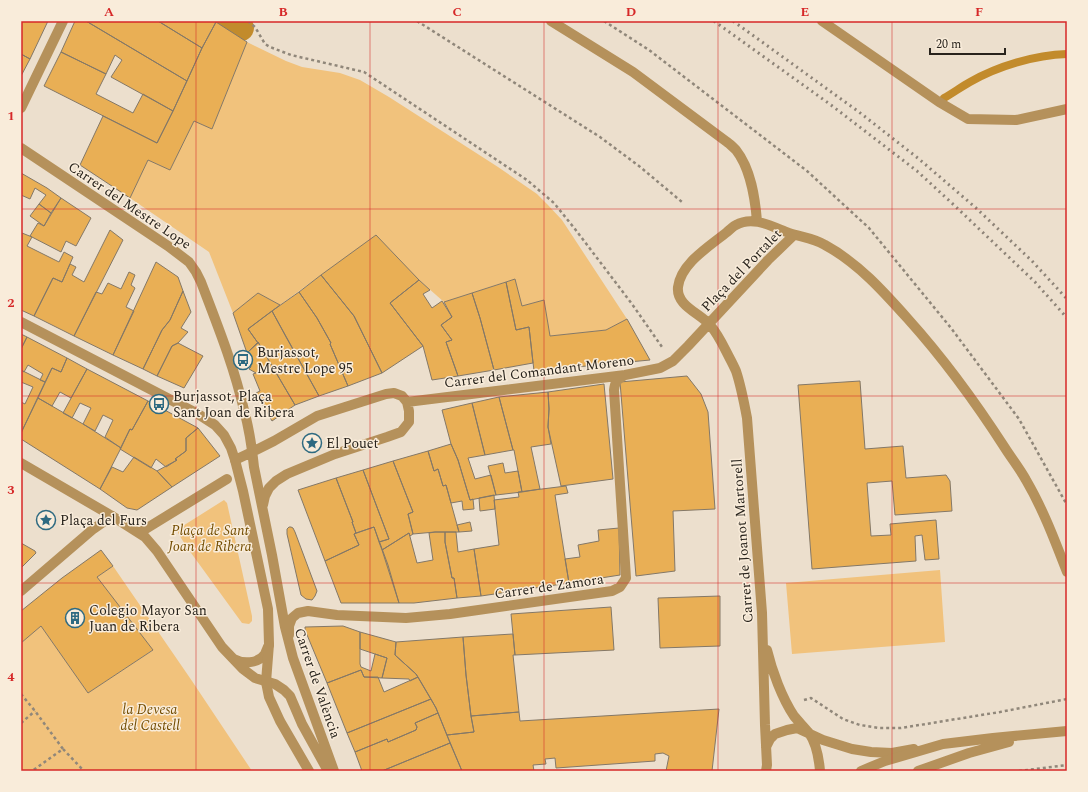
<svg xmlns="http://www.w3.org/2000/svg" width="1088" height="792" font-family="Spectral,serif">
<rect width="100%" height="100%" fill="#ecdfcd"/>
<!-- green -->
<path fill="#f1c27c" d="M247 42 286 61 302 67 340 73 360 80 389 97 498 167 537 194 547 204 562 220 627 319 606 330 550 336 544 300 522 306 515 279 444 302 419 280 321 275 280 305 258 293 233 313 209 252 130 198 148 160 170 170 194 121 212 129Z
M224 500 227 503 252 616V621L249 624 242 623 186 546 178 533V529Z
M113 566 192 681 252 771H21V643L41 626 88 693 152 651 97 577Z
M940 570 945 642 792 654 786 583Z"/>
<g fill="none" stroke-linecap="round" stroke-linejoin="round">
<!-- stream -->
<path stroke="#c28b2c" stroke-width="8" d="M944 98C953 93 961 87 970 82 998 66 1035 55 1067 54"/>
<!-- canal -->
<path stroke="#c28b2c" stroke-width="26" d="M229 21 241 28"/>
</g>
<!-- building -->
<path fill="#e9af55" stroke="#847867" d="M21 21H48L30 59 21 54Z
M75 21H86L187 81 173 111 111 77 122 60 115 55 106 74 61 52Z
M86 21H158L202 48 187 81Z
M158 21H215L216 22 202 48Z
M216 22 247 42 212 129 194 121 170 170 148 160 130 198 80 165 103 116 157 143 173 111 202 48Z
M61 52 106 74 96 94 133 113 143 94 173 111 157 143 44 86Z
M21 54 30 59 21 76Z
M21 173 47 188 61 198 51 213 39 204 46 195 35 188 30 199 21 195Z
M61 198 91 218 76 246 66 241 61 252 30 236 38 223 44 226Z
M39 204 51 213 44 226 30 216Z
M110 230 123 240 74 336 34 316 53 278 62 282 70 264 76 267 72 275 84 282Z
M22 233 32 237 27 246 59 262 64 252 73 257 62 282 53 278 34 316 21 310Z
M376 235 419 280 390 303 423 346 382 373 354 316 321 275Z
M156 262 178 277 183 291 170 320 162 330 143 369 113 355Z
M129 272 135 275 131 285 135 288 126 307 134 311 113 355 74 336 96 292 102 294 108 283 121 289Z
M321 275 354 316 382 373 348 386 330 344 331 343 317 318 299 292Z
M515 279 522 306 544 300 550 336 606 330 627 319 650 360 534 371 529 327 516 330 506 282Z
M419 280 430 290 423 294 432 308 442 301 452 317 441 325 452 340 446 342 458 376 432 380 423 346 390 303Z
M506 282 516 330 529 327 533 363 494 370 480 318 472 293Z
M183 291 191 312 181 328 188 332 178 343 172 346 157 376 143 369 162 330 170 320Z
M299 292 317 318 331 343 330 344 348 386 319 396 272 311Z
M258 293 280 305 248 329 258 343 247 353 233 313Z
M472 293 480 318 494 370 458 376 446 342 452 340 441 325 452 317 444 302Z
M272 311 286 337 319 396 295 405 258 342V343L248 329Z
M21 334 27 337 21 349Z
M27 337 67 358 61 372 52 368 45 382 40 380 43 374 28 365 24 372 21 370V349Z
M258 342 295 405 272 421 256 393 260 391 253 374 256 373 249 369 251 367 247 353Z
M178 343 203 356 184 388 157 376 172 346Z
M67 358 87 369 71 398 60 392 52 406 38 398 52 368 61 372Z
M87 369 148 401 132 430 130 429 121 448 105 437 113 420 103 415 95 431 83 424 91 408 80 403 72 418 63 413Z
M21 370 45 382 21 433V402L25 404 33 387 21 382Z
M687 376 701 394 708 412 715 509 673 511 675 571 636 576 620 382Z
M860 381 865 449 903 446 906 478 946 475 950 481 952 511 895 515 892 481 867 483 871 536 891 535 890 524 936 520 939 559 925 560 922 535 915 536 916 561 812 569 798 385Z
M604 384 613 479 561 486 548 427 549 409 548 392Z
M548 392 549 409 548 427 551 444 531 447 540 489 522 492 514 450H513L499 397Z
M499 397 513 450 485 455 472 403Z
M38 398 83 424 121 448 100 489 21 439V433Z
M148 401 198 428 186 438V451L175 459 177 460 166 467 156 459 151 468 120 449 130 429 132 430Z
M472 403 485 455 468 458 475 479 491 475 496 495 470 500 458 460 451 444 442 410Z
M198 428 220 456 172 487 157 471 177 460 175 459 186 451V438Z
M451 444 458 460 470 500 473 499 474 509 463 510 462 501 451 503 446 485 443 486 438 469 434 471 428 451Z
M428 451 434 471 438 469 443 486 446 485 459 532H435L413 534 408 514 413 512 393 461Z
M134 457 157 471 172 487 137 510 127 508 100 489 112 467 123 472Z
M393 461 413 512 408 514 413 534 410 536 409 533 382 550 379 542 389 539 363 470Z
M503 463 505 473 518 471 522 492 496 495 488 466Z
M363 470 389 539 379 542 374 527 356 533 352 522H353L336 478Z
M336 478 353 522H352L356 533 354 534 359 545 325 561 298 490Z
M566 486 568 493 555 495 569 583 481 596 474 549 499 545 494 500 519 497 518 492Z
M494 495 495 509 480 511 479 498Z
M470 522 472 531 459 532 457 525Z
M289 527H291L293 528 295 532 317 591 315 596 312 600 306 599 301 595 287 534V529Z
M374 527 388 565 399 603H341L325 561 359 545 354 534Z
M619 528 620 575 569 583 565 559 580 557 578 545 599 541 598 530Z
M435 532H445V542L452 578H454L457 598 414 603H399L382 550 409 533 417 563 433 560 429 533Z
M445 532H456L458 552 474 549 481 596 457 598 454 578H452L445 542Z
M21 543 35 551 36 553 21 568Z
M101 550 113 566 97 577 153 650 88 693 41 626 21 643V611L62 578Z
M720 596V646L660 648 658 598Z
M611 607 614 650 515 655 511 614Z
M343 626 360 632V664L361 667 371 671 375 654 387 658 382 678 364 677 361 670 327 683 305 630V627Z
M360 632 396 642 395 655 416 674 418 677 410 681 409 679 382 678 387 658 360 649Z
M513 634 515 655H513L519 712 471 716 466 675 463 637Z
M463 637 466 675 471 716 474 732 447 735 436 708 416 674 395 655 396 642Z
M361 670 364 677H378L384 692 418 677 431 699 347 733 327 683Z
M431 699 436 708 438 713 415 723 417 727 416 730 388 742 387 739 355 752 347 733Z
M719 709 712 771H666L669 756 663 753 655 754V761L556 768 555 758 545 759 546 764 533 765 534 771H462L447 735 474 732 471 716 519 712 520 721Z
M438 713 450 743 382 771H362L355 752 387 739 388 742 416 730 417 727 415 723Z
M450 743 462 771H382Z"/>
<g fill="none" stroke-linecap="round" stroke-linejoin="round">
<!-- path -->
<path stroke="#90877a" stroke-width="2.5" stroke-dasharray="3 3" stroke-linecap="butt" d="M248 21 255 27 265 44 270 47 291 55 364 72 527 180 554 203 575 229 632 304 662 347
M417 21 600 137 639 166 682 202
M604 21 649 50 807 171 869 228 951 328 1019 419 1067 505
M21 694 35 711 63 749 32 771
M804 700 811 698 843 719 860 725 879 728H901L1000 712 1067 699
M21 723 35 711
M63 749 84 771
M1019 771 1067 765"/>
<!-- pedestrian -->
<path stroke="#b5915b" stroke-width="10" d="M21 463 112 516"/>
<!-- minor -->
<path stroke="#b5915b" stroke-width="10" d="M551 21 633 72 727 142C730 144 733 147 736 150 751 169 755 198 757 221
M822 21 939 102 968 119 1016 120 1067 109
M21 108 63 21
M21 148 168 246 189 262 196 272 201 282C217 324 234 366 244 410 249 428 252 448 254 467L272 555 285 627 293 658 334 771
M407 402 625 375 660 368 673 361 688 346 768 260 794 235
M235 460 252 452 274 441 317 416 386 394 394 393 402 396 407 402 409 411V422L401 432 387 437 335 454 287 474 276 481 269 488 265 496 263 505
M139 533 227 479
M21 591 92 530 112 516 145 537 157 551 222 647 243 669 255 678 275 684 284 690 290 696 302 724 328 771
M289 635V626L292 618 298 613 308 611 337 615 406 618 450 614 612 591 620 587 626 578 614 390C615 382 617 379 625 375
M767 650C772 671 782 698 794 716 799 722 804 727 809 733 816 743 819 759 820 771
M234 659C243 664 258 664 265 654 266 652 267 648 269 645
M766 747 770 739 775 734 787 730 797 728 823 740 852 749 871 752 892 753 914 749
M766 771 767 765 765 725 762 613 747 418C744 402 741 386 736 371 733 364 729 357 726 351 721 341 717 333 710 325 700 313 676 306 678 287 681 263 710 246 727 232 730 230 733 226 736 225 753 215 773 227 789 233 801 237 814 238 825 245 858 263 883 291 908 319 944 359 976 403 1005 448 1012 459 1020 469 1026 480 1043 509 1055 541 1067 572"/>
<!-- tertiary -->
<path stroke="#b5915b" stroke-width="10" d="M21 322 198 414 215 425 224 435 231 448 235 460 243 491 268 609 269 644 266 682 269 697 280 721 309 771
M861 771 885 761 943 744 993 738 1067 731
M918 771 969 753 1009 742"/>
<!-- rail -->
<path stroke="#8d8377" stroke-width="3" stroke-dasharray="2 4" stroke-linecap="butt" d="M714 21 831 105 917 171 955 206 1035 282 1067 318
M733 21 859 112 919 159 976 208 1032 261 1067 299"/>
</g>
<!-- grid -->
<path fill="none" stroke="#d62828" stroke-width="1" stroke-opacity="0.55" d="M196 21V771M370 21V771M544 21V771M718 21V771M892 21V771M21 209H1067M21 396H1067M21 583H1067"/>
<!-- icons -->
<defs>
<g id="bus-ring" transform="scale(1)"><circle r="9.5" fill="#f9ecda" stroke="#2e6a81" stroke-width="1.5"/><path d="M-5-6H5V4H4V6H2V4H-2V6H-4V4H-5ZM-3.5-4V0h7V-4ZM-3.5 1.2v1.5H-2V1.2ZM2 1.2v1.5H3.5V1.2Z" fill="#2e6a81"/></g>
<g id="sight-ring" transform="scale(1)"><circle r="9.5" fill="#f9ecda" stroke="#2e6a81" stroke-width="1.5"/><path d="M0-6L1.8-2.2L6-1.7L2.9 1.2L3.7 5.4L0 3.3L-3.7 5.4L-2.9 1.2L-6-1.7L-1.8-2.2Z" fill="#2e6a81"/></g>
<g id="building-ring" transform="scale(1)"><circle r="9.5" fill="#f9ecda" stroke="#2e6a81" stroke-width="1.5"/><path d="M-4-6H4V6H1V3H-1V6H-4ZM-2.5-4.3h1.7v1.8h-1.7ZM.8-4.3h1.7v1.8H.8ZM-2.5-1h1.7V.8h-1.7ZM.8-1h1.7V.8H.8Z" fill="#2e6a81"/></g>
</defs>
<g fill-rule="evenodd">
<use href="#bus-ring" x="243" y="360"/>
<use href="#bus-ring" x="159" y="404"/>
<use href="#sight-ring" x="312" y="443"/>
<use href="#sight-ring" x="46" y="520"/>
<use href="#building-ring" x="75" y="618"/>
</g>
<g text-anchor="middle" stroke-width="3" stroke-linejoin="round" paint-order="stroke">
<!-- street labels -->
<g font-size="14" fill="#28231c" stroke="#f9ecda">
<text transform="translate(130 205) rotate(34)" y="5">Carrer del Mestre Lope</text>
<text transform="translate(741 270) rotate(-46)" y="5">Plaça del Portalet</text>
<text transform="translate(539 371) rotate(-7)" y="5">Carrer del Comandant Moreno</text>
<text transform="translate(742 541) rotate(-94)" y="5">Carrer de Joanot Martorell</text>
<text transform="translate(549 586) rotate(-8)" y="5">Carrer de Zamora</text>
<text transform="translate(318 683) rotate(71)" y="5">Carrer de València</text>
</g>
<!-- poi labels -->
<g font-size="14" fill="#28231c" stroke="#f9ecda" text-anchor="start">
<text x="257" y="357">Burjassot,<tspan x="257" dy="16">Mestre Lope 95</tspan></text>
<text x="173" y="401">Burjassot, Plaça<tspan x="173" dy="16">Sant Joan de Ribera</tspan></text>
<text x="326" y="448">El Pouet</text>
<text x="60" y="525">Plaça del Furs</text>
<text x="89" y="615">Colegio Mayor San<tspan x="89" dy="16">Juan de Ribera</tspan></text>
</g>
<!-- park labels -->
<g font-size="14" font-style="italic" fill="#734d02" stroke="#f9ecda">
<text x="210" y="535">Plaça de Sant<tspan x="210" dy="16">Joan de Ribera</tspan></text>
<text x="150" y="714">la Devesa<tspan x="150" dy="16">del Castell</tspan></text>
</g>
</g>
<!-- border -->
<rect width="1088" height="792" fill="none" stroke="#f9ecda" stroke-width="44"/>
<!-- scale -->
<path d="M930 48v6h75v-6" fill="none" stroke="#28231c" stroke-width="2"/>
<text x="936" y="48" font-size="12" fill="#28231c" stroke="#f9ecda" stroke-width="3" paint-order="stroke">20 m</text>
<rect x="22" y="22" width="1044" height="748" fill="none" stroke="#d62828" stroke-width="1.5"/>
<g font-size="13" text-anchor="middle" font-weight="bold" fill="#d62828">
<text x="109" y="16">A</text>
<text x="283" y="16">B</text>
<text x="457" y="16">C</text>
<text x="631" y="16">D</text>
<text x="805" y="16">E</text>
<text x="979" y="16">F</text>
<text x="11" y="120">1</text>
<text x="11" y="307">2</text>
<text x="11" y="494">3</text>
<text x="11" y="681">4</text>
</g>
</svg>
